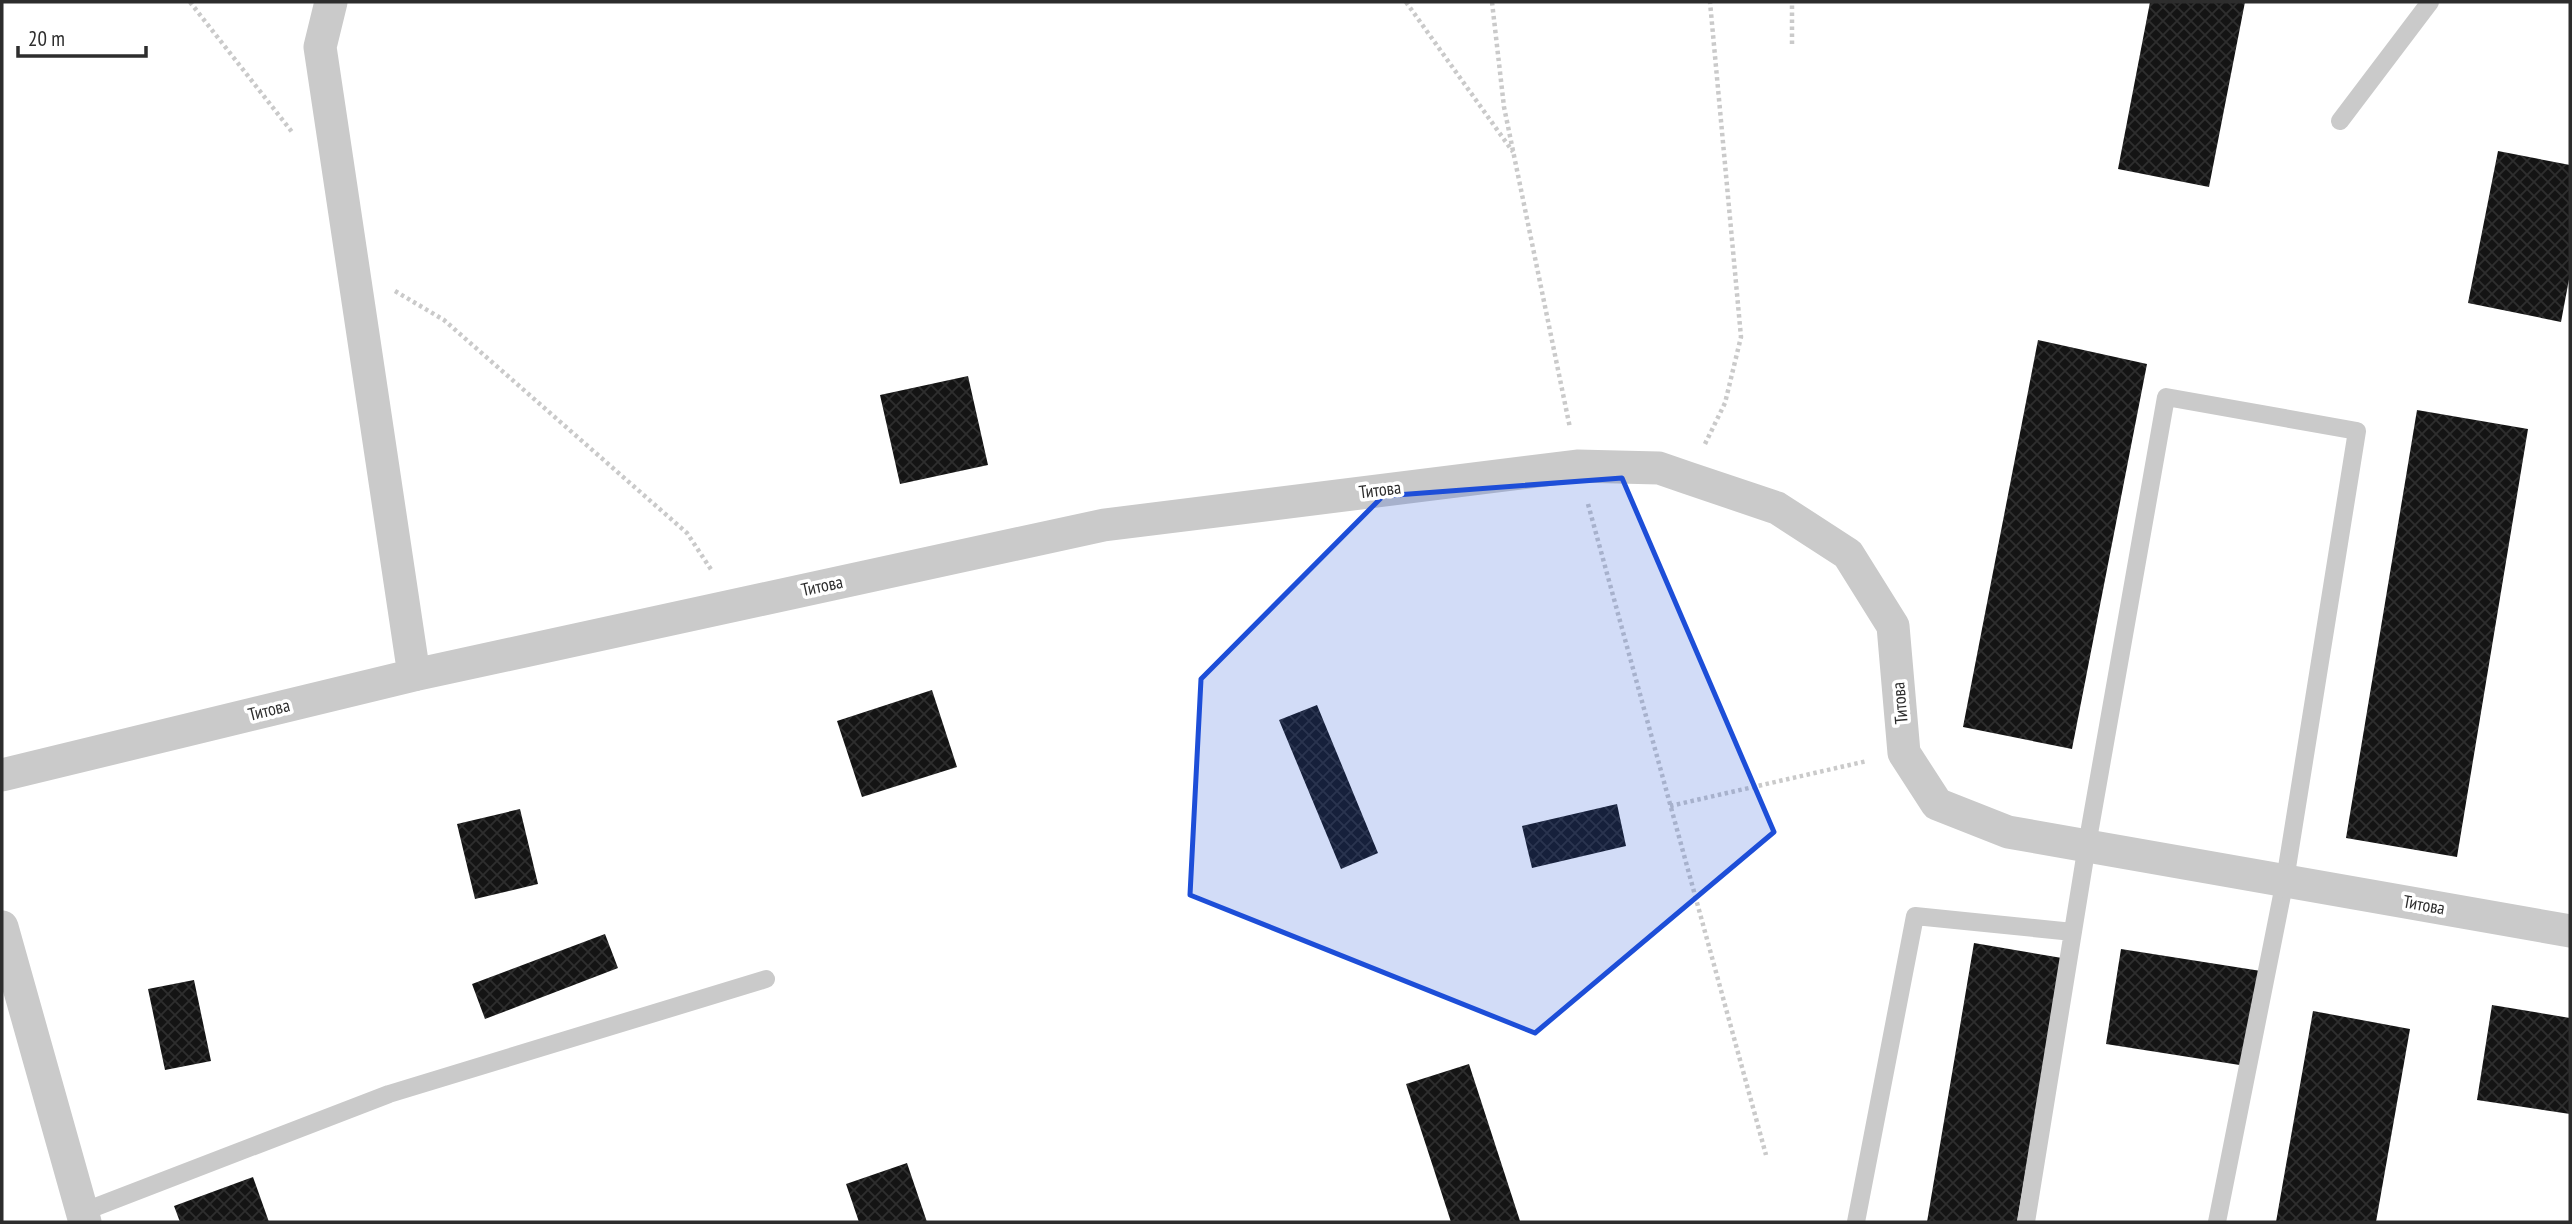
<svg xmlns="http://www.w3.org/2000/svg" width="2572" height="1224" font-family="'PT Sans Narrow',sans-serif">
<defs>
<pattern id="building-cross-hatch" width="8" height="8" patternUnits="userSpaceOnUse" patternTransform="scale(1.75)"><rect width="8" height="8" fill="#141414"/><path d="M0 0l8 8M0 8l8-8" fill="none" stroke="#2e2e2e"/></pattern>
</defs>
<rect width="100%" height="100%" fill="#fff"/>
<!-- building -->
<path fill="url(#building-cross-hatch)" d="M2150 2H2245L2209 187 2118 169Z
M2498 151 2570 165V274L2561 322 2468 303Z
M2038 340 2147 364 2072 749 1963 727Z
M968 376 988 465 900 484 880 395Z
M2417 410 2528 429 2457 857 2346 838Z
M932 690 957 767 862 797 837 721Z
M1317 705 1378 853 1341 869 1279 720Z
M1617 804 1626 846 1532 868 1522 826Z
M520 809 538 884 475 899 457 824Z
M605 934 618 968 485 1019 472 984Z
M1974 943 2062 958 2017 1222H1927Z
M2121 949 2261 971 2246 1066 2106 1044Z
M194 980 211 1061 165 1070 148 989Z
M2492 1005 2570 1018V1114L2477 1100Z
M2313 1011 2410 1029 2376 1222H2276Z
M1469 1064 1520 1221 1517 1222H1451L1406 1084Z
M907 1163 927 1222H859L846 1184Z
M253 1177 269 1222H180L174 1206Z"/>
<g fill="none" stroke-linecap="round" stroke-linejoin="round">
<!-- path -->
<path stroke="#cacaca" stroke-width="4.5" stroke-dasharray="3.5 3.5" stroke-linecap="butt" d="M190 2 292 132
M1406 2 1513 152
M1492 2 1504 107 1570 428
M1792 44V2
M395 291 444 320 687 533 712 571
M1705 444 1725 403 1741 337 1710 2
M1588 504 1766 1155
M1670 806 1867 761"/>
<!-- service -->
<path stroke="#cacaca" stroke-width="18" d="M2340 121 2430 2
M80 1213 389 1094 766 979
M1856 1222 1915 916 2073 932
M2026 1222 2087 845 2166 397 2357 431 2285 880 2217 1222"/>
<!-- minor -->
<path stroke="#cacaca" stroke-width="33" d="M331 2 320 47 414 675
M2 775 414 675 1104 525 1577 466 1659 468 1688 478 1777 508 1848 554 1893 626 1904 753 1937 804 2008 832 2570 931
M2 927 85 1222"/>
</g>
<!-- marked area -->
<path fill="#1d4ed8" fill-opacity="0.2" stroke="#1d4ed8" stroke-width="5" stroke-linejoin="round" d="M1622 478 1774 832 1535 1033 1190 895 1201 679 1383 496Z"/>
<g text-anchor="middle" stroke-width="7" stroke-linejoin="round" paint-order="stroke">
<!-- street labels -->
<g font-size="18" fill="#2d2d2d" stroke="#fff">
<text transform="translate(1380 490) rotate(-7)" y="6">Титова</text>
<text transform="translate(822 586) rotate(-12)" y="6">Титова</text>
<text transform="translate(1900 703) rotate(-95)" y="6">Титова</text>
<text transform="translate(269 710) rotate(-14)" y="6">Титова</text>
<text transform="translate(2424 905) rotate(10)" y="6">Титова</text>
</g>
</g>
<!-- border -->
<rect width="2572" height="1224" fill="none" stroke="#2d2d2d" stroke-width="7"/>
<!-- scale -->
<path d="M18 46v10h128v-10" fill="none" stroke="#2d2d2d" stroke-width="3.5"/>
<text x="28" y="46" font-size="21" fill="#2d2d2d" stroke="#ffffff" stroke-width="5" paint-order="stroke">20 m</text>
</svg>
